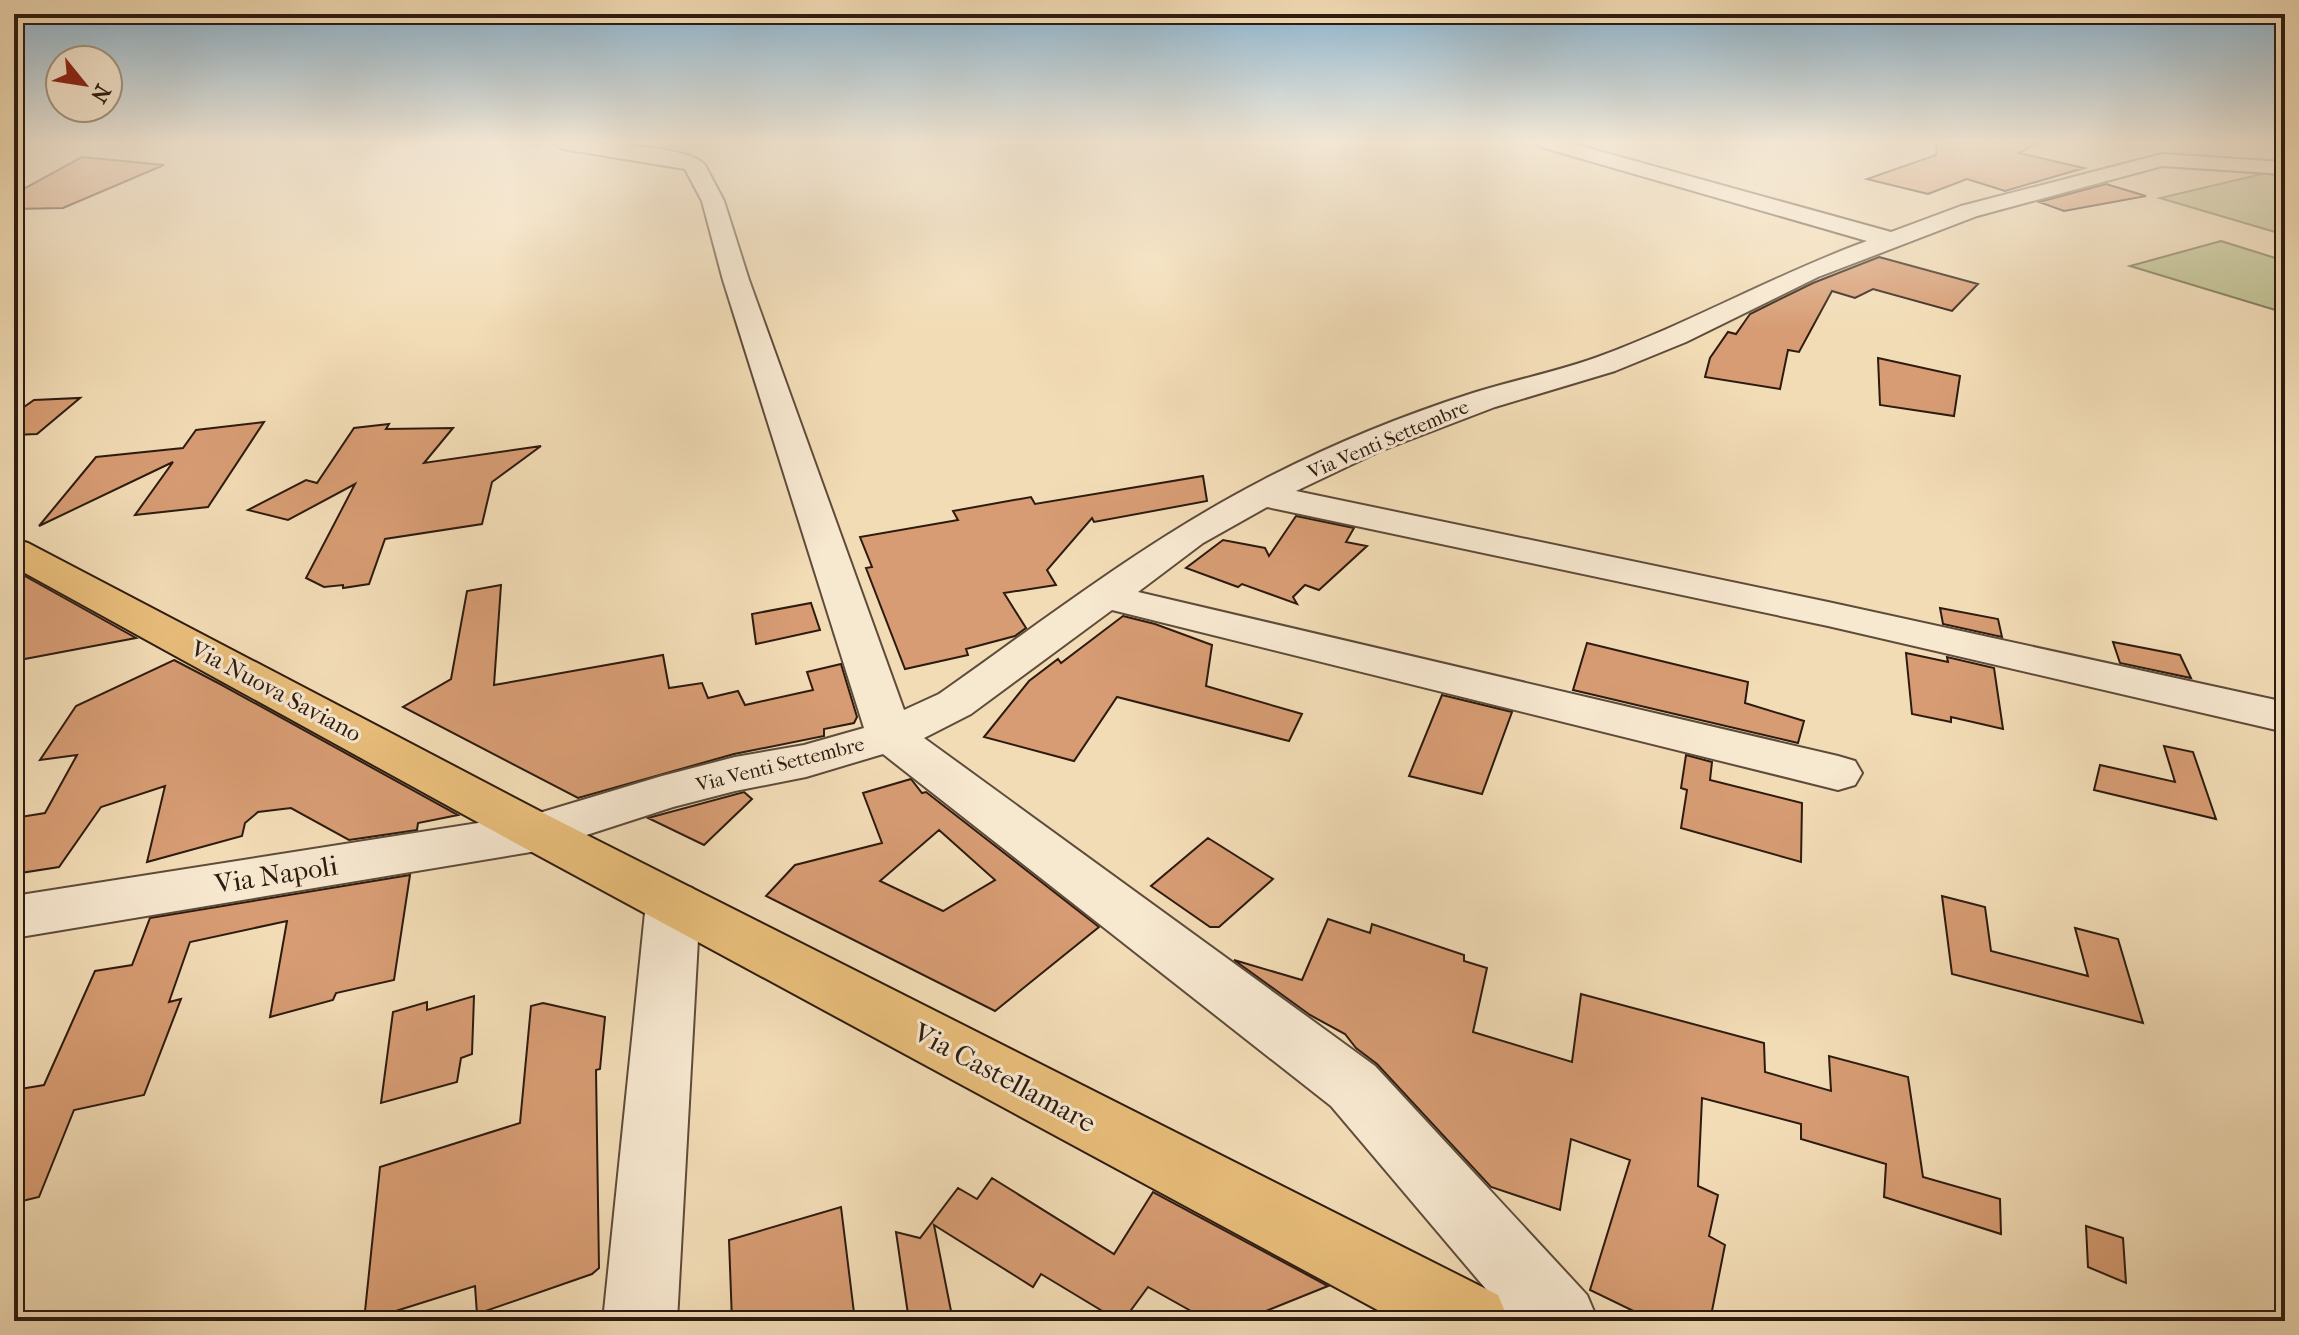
<svg xmlns="http://www.w3.org/2000/svg" width="2299" height="1335" font-family="'IM FELL French Canon',serif">
<rect width="100%" height="100%" fill="#f2dcb6"/>
<filter id="stains"><feTurbulence type="fractalNoise" baseFrequency=".0025" numOctaves="4"/><feColorMatrix values="0 0 0 0 .2 0 0 0 0 .09 0 0 0 0 .02 0 0 0 .5 -.17"/></filter>
<radialGradient id="worn" r=".72"><stop offset=".6" stop-color="#630" stop-opacity="0"/><stop offset="1" stop-color="#630" stop-opacity=".3"/></radialGradient>
<!-- green -->
<path fill="#bbc08d" stroke="#746e4e" stroke-width="2" d="M2266 173 2285 178V235L2160 198Z
M2221 241 2285 261V313L2130 266Z"/>
<!-- building -->
<path fill="#d79c73" stroke="#2d1b10" stroke-width="2" fill-rule="evenodd" d="M1937 143H2039L2019 153 2084 168 2005 191 1967 179 1928 194 1867 179 1936 155Z
M82 157 164 165 63 208 14 209V194Z
M2106 184 2146 196 2064 211 2039 202Z
M1879 257 1978 284 1952 311 1873 289 1855 298 1832 291 1799 352 1788 350 1780 389 1705 377 1710 358 1728 332 1736 334 1750 314 1813 283Z
M1878 358 1960 376 1954 416 1880 405Z
M80 398 37 434 14 435V414L34 400Z
M264 422 208 507 135 515 173 462 39 526 96 457 183 448 196 430Z
M389 424 386 429 453 428 424 463 541 446 492 482 482 524 385 539 369 584 343 588V585L324 587 306 578 355 484 288 520 248 510 306 480 317 483 354 428Z
M1203 476 1207 501 1094 522 1092 518 1047 570 1056 585 1004 593 1026 628 1015 636 966 649 968 655 905 669 866 568 872 567 860 537 958 520 953 511 1031 497 1035 504Z
M1296 516 1354 528 1346 542 1367 546 1319 590 1305 585 1293 597 1297 604 1242 584 1238 587 1186 568 1223 540 1265 548 1269 556Z
M14 570 136 638 14 661Z
M501 585 494 685 663 655 669 688 702 683 708 698 738 691 745 705 813 690 807 672 841 664 857 717 854 723 824 729V736L734 754 578 798 403 707 451 679 467 591Z
M811 603 820 630 756 644 752 614Z
M1940 608 1998 619 2002 637 1943 624Z
M1123 616 1155 624 1212 645 1206 686 1302 714 1289 741 1117 697 1074 761 984 737 1029 681 1058 659 1061 663Z
M2113 642 2180 655 2191 678 2120 663Z
M1587 643 1748 682 1745 703 1804 721 1798 743 1573 690Z
M1906 653 1948 662 1947 657 1994 668 2003 729 1951 717V722L1912 714Z
M174 660 220 684 458 815 418 823 417 830 349 840 291 808 258 812 245 823 242 836 147 862 165 786 101 807 59 867 14 874V818L45 813 77 755 40 760 76 706Z
M1442 695 1512 712 1482 794 1409 776Z
M2164 746 2193 752 2216 819 2094 790 2100 765 2175 782Z
M1686 755 1712 762 1710 780 1802 803 1801 862 1681 828 1687 790 1681 788Z
M911 779 922 793 926 792 1099 927 995 1011 766 896 795 865 882 843 863 793ZM939 830 995 880 943 911 880 881Z
M744 792 752 799 704 845 648 818Z
M1208 838 1273 879 1219 927H1210L1151 886Z
M410 875 394 980 336 993 333 1000 270 1017 287 921 190 942 169 1002 181 999 144 1095 74 1110 39 1197 14 1203V1090L44 1085 95 971 132 965 150 918Z
M1942 896 1985 907 1991 951 2088 976 2075 928 2118 939 2143 1023 1952 974Z
M1328 919 1370 933 1372 924 1464 955V961L1487 968 1473 1032 1572 1062 1581 994 1764 1043 1765 1072 1831 1091 1829 1056 1908 1077 1923 1177 2000 1199 2001 1234 1884 1197 1886 1164 1801 1139V1124L1702 1098 1698 1186 1718 1195 1709 1236 1725 1245 1710 1321H1654L1590 1290 1630 1160 1571 1139 1560 1210 1491 1187 1377 1064 1356 1048 1345 1034 1310 1015 1234 960 1302 980Z
M474 996 472 1054 461 1058 457 1082 381 1103 393 1012 427 1002V1010Z
M543 1003 605 1017 600 1069 596 1070 599 1268 592 1274 477 1314 475 1286 364 1321 380 1167 520 1123 531 1006Z
M992 1178 1114 1254 1153 1192 1328 1286 1241 1321H1209L1148 1287 1123 1321H1119L1041 1274 1033 1287 934 1225 953 1321H909L896 1232 920 1238 958 1188 977 1199Z
M841 1207 855 1321H732L729 1240Z
M2086 1226 2123 1238 2126 1283 2088 1267Z"/>
<g fill="none" stroke-linecap="round" stroke-linejoin="round">
<!-- minor casing -->
<g stroke="#5e4b3a" stroke-width="4">
<path id="minor" d="M553 143C581 142 688 144 705 165L724 201 749 280 904 710 939 694C1044 620 1147 540 1261 481 1328 446 1401 416 1473 393 1514 380 1556 372 1595 358 1689 324 1774 275 1867 241L1541 147 1538 143H1570L1891 232 1961 206 2162 154 2285 162V174L2162 166 1977 216 1818 277 1686 342 1615 371 1495 407 1380 451 1296 491 1828 602 2285 702V732L1828 626 1267 507 1203 543 1138 592 1838 756 1855 761 1862 773 1855 785 1838 790 1112 610 971 714 924 738 1375 1066 1587 1295 1598 1321H1513L1331 1106 883 754 806 777 735 791 673 807 537 851 14 938V896L536 814 662 776 735 757 804 745 864 728 723 280 702 201 685 169 563 149Z
M673 882 692 888 700 903 677 1321H603L646 903 654 888Z"/>
</g>
<!-- major casing -->
<g stroke="#2d1b10" stroke-width="4">
<path id="major" d="M14 539 28 543 555 819 1498 1295 1509 1321H1398L519 845 14 567Z"/>
</g>
<!-- minor -->
<use href="#minor" fill="#f7e8d0" fill-rule="evenodd"/>
<!-- major -->
<use href="#major" fill="#e9be7b" fill-rule="evenodd"/>
</g>
<!-- sky -->
<linearGradient id="sky" x2="0" y2="1"><stop stop-color="#8ab6d4"/><stop offset="0.43" stop-color="#f9efde"/><stop offset="1" stop-color="#f9efde" stop-opacity="0"/></linearGradient>
<rect width="2299" height="330" fill="url(#sky)"/>
<g text-anchor="middle" stroke-width="6" stroke-linejoin="round" paint-order="stroke">
<!-- far-street labels -->
<g font-size="20" fill="#2d1b10" stroke="#f7e8d0">
<text transform="translate(1388 439) rotate(-23)" y="7">Via Venti Settembre</text>
<text transform="translate(780 764) rotate(-14)" y="7">Via Venti Settembre</text>
</g>
<!-- street labels -->
<g font-size="24" fill="#2d1b10" stroke="#f7e8d0">
<text transform="translate(276 691) rotate(28)" y="8">Via Nuova Saviano</text>
</g>
<!-- near-street labels -->
<g font-size="28" fill="#2d1b10" stroke="#f7e8d0">
<text transform="translate(276 874) rotate(-9)" y="10">Via Napoli</text>
<text transform="translate(1005 1077) rotate(28)" y="10">Via Castellamare</text>
</g>
</g>
<!-- margin -->
<rect width="2299" height="1335" fill="none" stroke="#f2dcb6" stroke-width="48"/>
<rect x="16" y="16" width="2267" height="1303" fill="none" stroke="#2d1b10" stroke-width="4"/>
<rect x="24" y="24" width="2251" height="1287" fill="none" stroke="#2d1b10" stroke-width="2"/>
<!-- north arrow -->
<g transform="translate(84 84) rotate(120)"><circle r="38" fill="#f7e8d0" stroke="#a69683" stroke-width="2"/>
<path d="M0-6L14 30L0 20L-14 30Z" fill="#8f2418"/>
<text y="-12" font-size="22" font-weight="bold" text-anchor="middle" fill="#2d1b10">N</text>
</g>
<rect width="100%" height="100%" filter="url(#stains)"/>
<rect width="100%" height="100%" fill="url(#worn)"/>
</svg>
